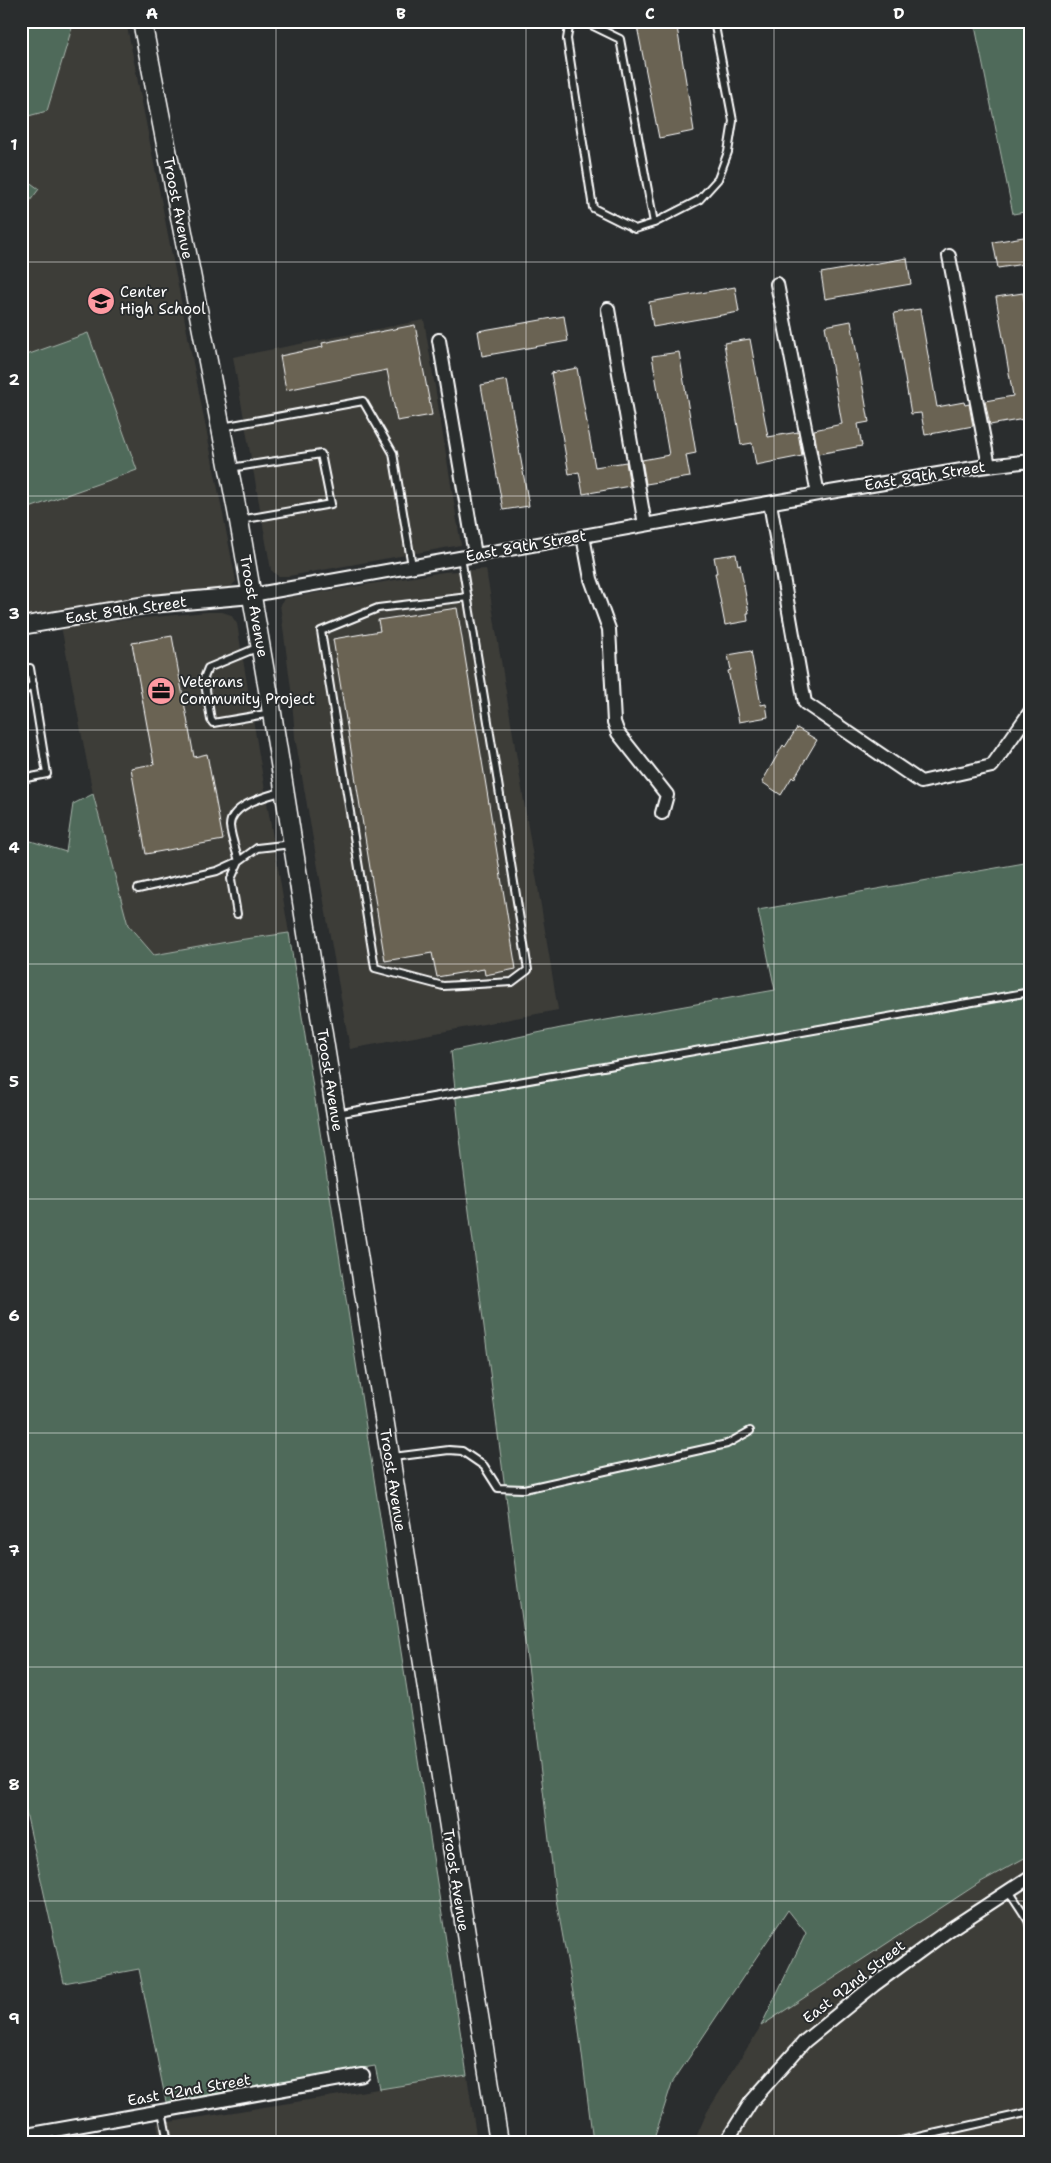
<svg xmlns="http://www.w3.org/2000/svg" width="1051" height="2163" font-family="'Shantell Sans',sans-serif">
<rect width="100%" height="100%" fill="#2a2d2e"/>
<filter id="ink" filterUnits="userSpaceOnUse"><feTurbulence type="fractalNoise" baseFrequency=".02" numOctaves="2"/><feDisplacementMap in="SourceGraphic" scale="10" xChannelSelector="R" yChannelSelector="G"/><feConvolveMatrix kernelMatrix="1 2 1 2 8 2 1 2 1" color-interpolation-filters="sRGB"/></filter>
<g filter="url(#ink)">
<!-- built -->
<path fill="#3d3d39" d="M21 21H126L236 581 229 589 88 607 21 620Z
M424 320 461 545 289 576H278L271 570 233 357Z
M486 569 558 1010 350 1049 295 737 291 689 280 604 286 598 444 572Z
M207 612H222L231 615 237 624 289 933 238 940 154 955 128 925 93 794 61 626Z
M1030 1855V2142H694L707 2112 761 2026 979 1883Z
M467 2075 477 2142H160L157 2124Z"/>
<!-- green -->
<path fill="#506b5a" stroke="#a8b5ac" d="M21 21H74L47 111 21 118Z
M974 21H1030V211L1013 214Z
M21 176 39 189 21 213Z
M88 333 137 470 21 511V357Z
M93 794 128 925 154 955 238 940 289 933 467 2075 380 2089 375 2066 166 2102 139 1969 64 1983 21 1790V844L31 841 66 852 73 804Z
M1030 862V1855L979 1883 761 2026 806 1933 788 1910 672 2083 653 2142H593L577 2015 556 1899 531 1689 462 1157 451 1051 561 1028 775 990 758 910Z"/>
<!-- building -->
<path fill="#6a6353" stroke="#fff" d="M636 21H676L694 131 659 138Z
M1030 236V263L998 268 993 242Z
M907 258 911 284 825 299 821 273Z
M735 287 739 312 653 327 649 302Z
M1023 293 1030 334V418L990 425 985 401 1013 396 996 297Z
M920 309 937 407 964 402 965 405 969 404 973 426 925 435 921 413 911 414 894 313Z
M564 316 568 341 482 356 478 331Z
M851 321 869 422 858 424 862 446 818 454 814 430 842 424 825 326Z
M415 325 432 415 397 421 387 370 286 390 280 356 323 347 322 343Z
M750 339 768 437 798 432 802 456 756 465 752 443 741 445 724 343Z
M679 352 696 453 686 455 690 477 646 484 642 460 669 455 652 356Z
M577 368 595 467 626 462 630 486 583 494 579 472 569 474 551 373Z
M507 380 529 506 503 510 481 385Z
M736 554 738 565 740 564 749 613H747L748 621 725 625 715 573H717L714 557Z
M457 608 516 969 485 975 484 969 437 977 432 953 385 961 333 639 380 631 378 620Z
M172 636 194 757 207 754 223 840 146 854 131 768 154 764 132 643Z
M751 651 761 705 766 704 768 717 739 722 728 671 731 670 728 655Z
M797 728 817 740 794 779 792 777 781 795 762 782 783 745 785 747Z"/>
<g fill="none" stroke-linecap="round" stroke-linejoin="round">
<!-- service casing -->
<g stroke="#fff" stroke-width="10">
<path id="service" d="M570 21 567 39 593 208 635 229 654 223 699 200 718 179 728 152 733 121 715 26 720 21
M583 21 620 39 654 223
M222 427 363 401 393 453 412 566
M230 468 321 454 331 504 240 520
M461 557C484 695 506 832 528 970L512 982 443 986 375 968 321 631 378 608 468 597
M259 647 208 668 204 678 211 720 213 723 272 713
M21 670 30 668 47 774 21 779
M21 694 33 684
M138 889 217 871 239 861C236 850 231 837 230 826 230 804 268 796 284 791
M237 914 231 879 239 861 257 848 292 844
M336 1114 1030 992
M393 1457 449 1450 462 1451 484 1466 498 1488 524 1489 727 1444 750 1431
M1009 1891 1028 1920 1030 1927
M162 2111 168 2142
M897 2142 1030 2112"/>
</g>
<!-- minor casing -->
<g stroke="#fff" stroke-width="16">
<path id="minor" d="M949 256 989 466
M777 284 818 494
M608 309 645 525
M439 340 475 555
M770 503 805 703 921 782 992 766 1030 712
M583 536 591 579 609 629 614 722 618 733 667 795 662 813
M252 595 818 494 980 467 1030 461
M21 2136 363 2075
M726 2142 751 2102 805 2041 874 1985 949 1930 1030 1877"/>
</g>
<!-- tertiary casing -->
<g stroke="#fff" stroke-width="20">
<path id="tertiary" d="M21 626 151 604 252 595"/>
</g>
<!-- secondary casing -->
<g stroke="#fff" stroke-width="21">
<path id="secondary" d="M142 21 239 521 272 713 499 2142"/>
</g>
<!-- service -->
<use href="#service" stroke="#2a2d2e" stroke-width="6"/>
<!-- minor -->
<use href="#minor" stroke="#2a2d2e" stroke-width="12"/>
<!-- tertiary -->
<use href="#tertiary" stroke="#2a2d2e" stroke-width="16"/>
<!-- secondary -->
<use href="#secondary" stroke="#2a2d2e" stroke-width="18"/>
</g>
</g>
<!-- grid -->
<path fill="none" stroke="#fff" stroke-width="1" stroke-opacity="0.55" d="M276 21V2142M526 21V2142M774 21V2142M21 262H1030M21 496H1030M21 730H1030M21 964H1030M21 1199H1030M21 1433H1030M21 1667H1030M21 1901H1030"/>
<!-- icons -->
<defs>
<g id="school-disc" transform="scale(1.4375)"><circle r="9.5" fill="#ff9aa2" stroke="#2a2d2e"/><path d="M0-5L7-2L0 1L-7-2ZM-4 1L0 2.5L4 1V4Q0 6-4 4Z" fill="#111"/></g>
<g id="office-disc" transform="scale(1.4375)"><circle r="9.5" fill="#ff9aa2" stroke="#2a2d2e"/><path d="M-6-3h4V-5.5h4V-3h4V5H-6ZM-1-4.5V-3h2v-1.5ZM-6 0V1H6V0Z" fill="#111"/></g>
</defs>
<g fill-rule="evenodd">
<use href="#school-disc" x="101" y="301"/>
<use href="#office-disc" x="161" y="691"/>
</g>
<g text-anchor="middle" stroke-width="4" stroke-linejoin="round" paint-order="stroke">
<!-- street labels -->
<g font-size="15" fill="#fff" stroke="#2a2d2e">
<text transform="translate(178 208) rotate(79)" y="5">Troost Avenue</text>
<text transform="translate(925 476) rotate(-9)" y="5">East 89th Street</text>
<text transform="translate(526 546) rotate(-10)" y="5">East 89th Street</text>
<text transform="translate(254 606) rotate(80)" y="5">Troost Avenue</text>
<text transform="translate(126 610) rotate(-8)" y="5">East 89th Street</text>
<text transform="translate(330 1080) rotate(81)" y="5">Troost Avenue</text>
<text transform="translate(393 1480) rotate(81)" y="5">Troost Avenue</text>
<text transform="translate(456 1880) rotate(81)" y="5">Troost Avenue</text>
<text transform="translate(854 1982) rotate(-38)" y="5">East 92nd Street</text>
<text transform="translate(189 2090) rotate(-10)" y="5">East 92nd Street</text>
</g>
<!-- poi labels -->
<g font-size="15" fill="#fff" stroke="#2a2d2e" text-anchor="start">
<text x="120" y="297">Center<tspan x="120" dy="17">High School</tspan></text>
<text x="180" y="687">Veterans<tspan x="180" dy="17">Community Project</tspan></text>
</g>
</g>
<!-- margin -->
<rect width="1051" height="2163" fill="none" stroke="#2a2d2e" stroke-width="55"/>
<rect x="28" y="28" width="996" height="2108" fill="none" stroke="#fff" stroke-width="2"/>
<g font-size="16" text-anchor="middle" font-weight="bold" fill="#fff">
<text x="152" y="19">A</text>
<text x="401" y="19">B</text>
<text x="650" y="19">C</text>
<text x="899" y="19">D</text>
<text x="14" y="150">1</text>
<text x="14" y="385">2</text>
<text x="14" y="619">3</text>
<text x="14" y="853">4</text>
<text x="14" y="1087">5</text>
<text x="14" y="1321">6</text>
<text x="14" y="1556">7</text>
<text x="14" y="1790">8</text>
<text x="14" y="2024">9</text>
</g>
</svg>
